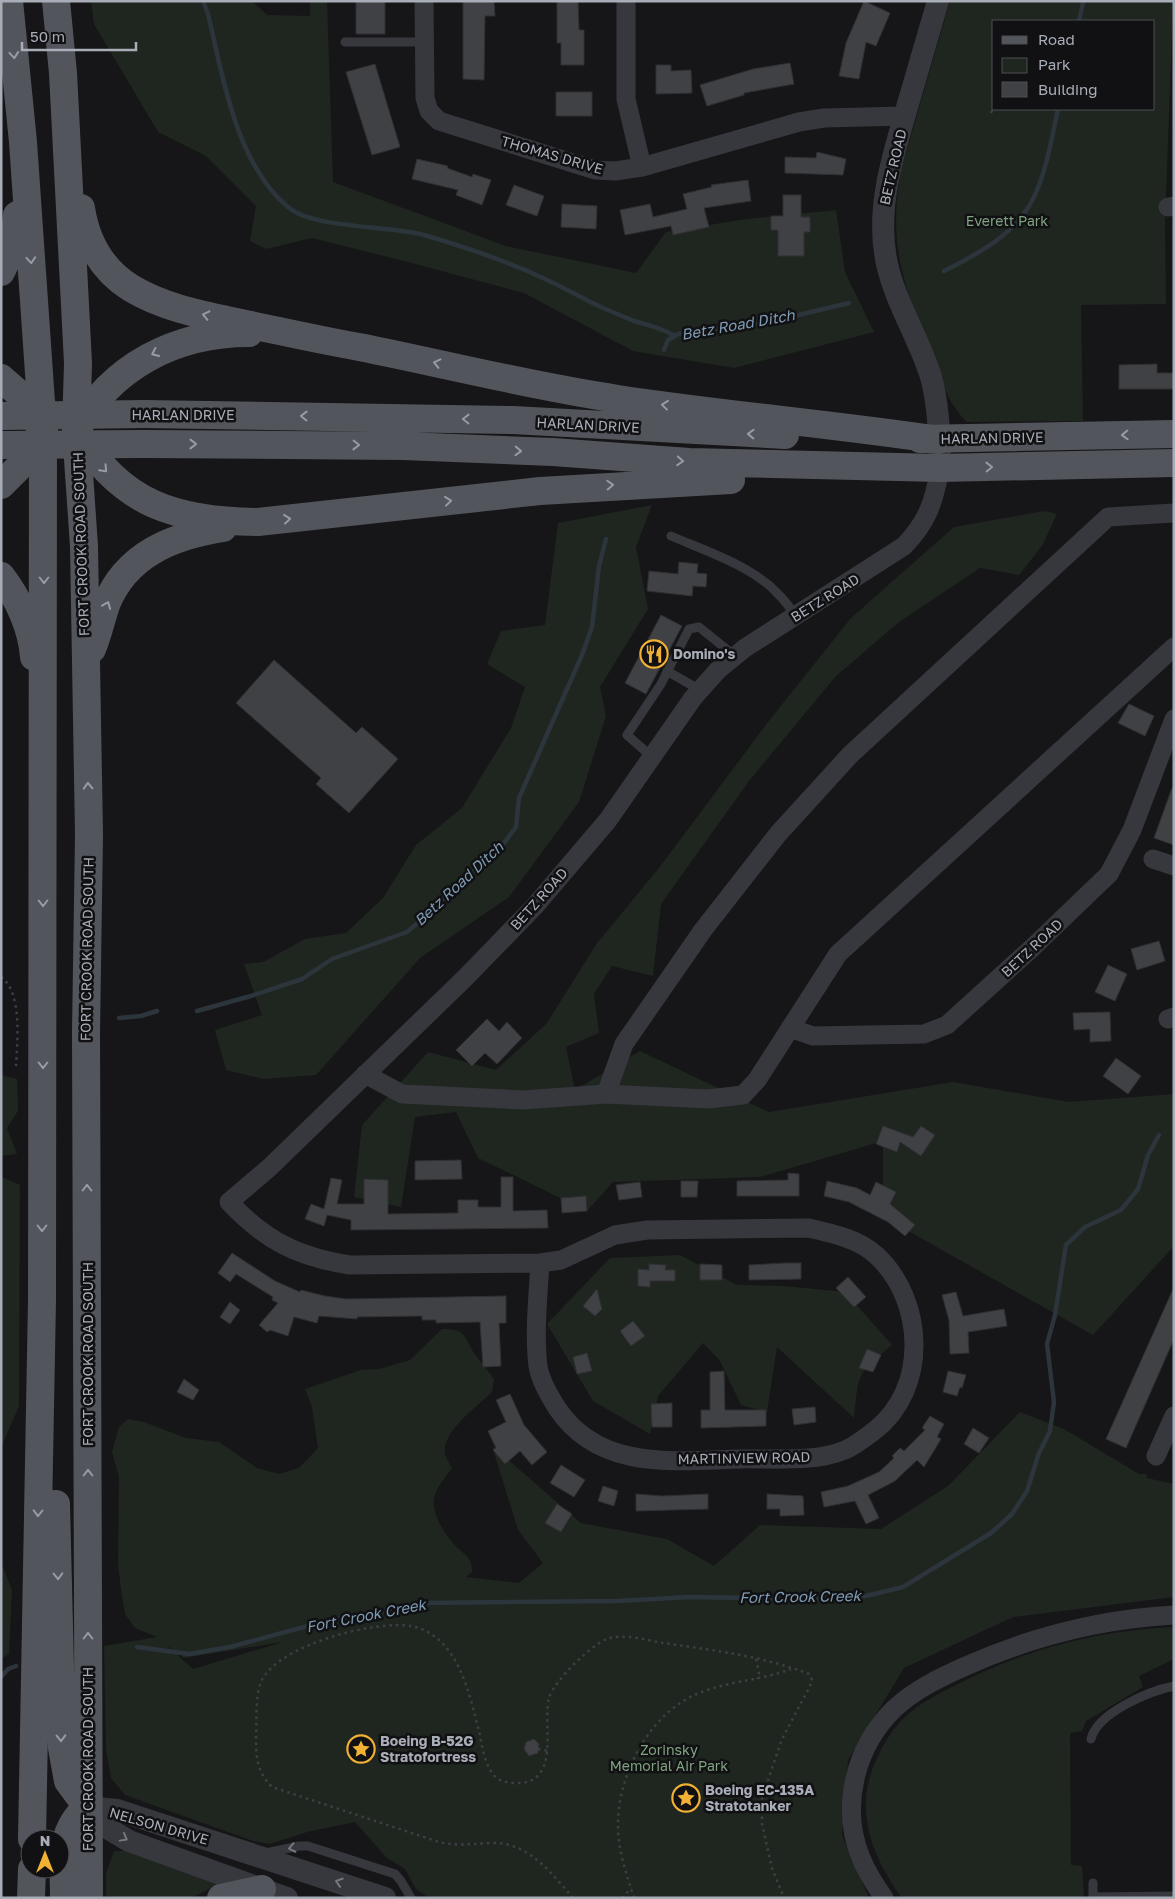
<svg xmlns="http://www.w3.org/2000/svg" width="1175" height="1899" font-family="'Golos Text',sans-serif">
<rect width="100%" height="100%" fill="#161618"/>
<!-- green -->
<path fill="#1e261f" fill-rule="evenodd" d="M91 1H252L267 15 310 16V1H327L333 182 506 246 636 273 666 232 746 219 836 210 845 272 874 332 734 368 633 351 524 293 404 261 312 238 266 249 250 241 256 206 206 156 158 132 94 24Z
M950 1H1173L1165 226 1166 304 1081 305 1083 421 967 422C949 405 942 382 933 359 905 288 887 248 901 170ZM994 21H1154V109H994Z
M652 505 636 547 648 609 600 687 606 716 579 802 509 897 420 958 316 1075 263 1079 226 1070 215 1030 262 1015 244 964 263 962 305 939 346 933 383 898 416 845 462 808 511 728 525 687 487 664 501 631 545 625 558 523Z
M1045 511 1057 514 1042 546 1019 575 980 568 899 622 836 676 749 781 661 904 653 976 612 966 594 994 599 1033 566 1047 575 1090 640 1051 769 1112 953 1082 1069 1102 1174 1094V1246L1093 1335 894 1223 883 1185V1141L760 1177 613 1182 587 1211 478 1158 456 1112 415 1117 401 1207 354 1197 362 1125 428 1052 496 1070 547 1023 597 943 659 868 768 722 851 618 954 527Z
M1 1075 17 1079 18 1111 7 1128 17 1154 1 1156Z
M2 1177 20 1185 19 1406 1 1448Z
M680 1255 737 1285 784 1286 845 1292 892 1345C856 1375 859 1372 854 1418L777 1347 767 1412 741 1405 720 1361 703 1343 658 1396 650 1434 593 1401 547 1324 610 1258Z
M442 1329C466 1329 463 1335 474 1353 480 1362 488 1370 494 1379L492 1392C478 1406 441 1432 445 1454 446 1458 450 1464 452 1468 446 1477 436 1487 434 1499 432 1516 447 1539 460 1550 468 1557 472 1559 472 1572L466 1577 519 1583 543 1563 518 1530 492 1446 581 1523 667 1539 714 1566 760 1525 881 1529 948 1486 1020 1412 1064 1429 1139 1474H1146L1147 1478 1174 1484V1597L1013 1617 904 1668 848 1760 842 1835 869 1898H429L416 1889 405 1869 387 1858 355 1822 307 1832 270 1844 253 1841 125 1795 111 1778 106 1750 104 1646 157 1637 135 1628 125 1614 121 1590 118 1563 119 1477 112 1452 119 1427 128 1419 144 1422 186 1438 219 1442 257 1468 279 1474 299 1468 318 1448 312 1407 305 1389 361 1370 379 1369 410 1360ZM283 1642 193 1669 165 1644 184 1658Z
M1 1562 12 1590 9 1654 1 1659Z
M1174 1627V1659L1139 1676 1143 1687 1086 1721 1082 1731 1070 1733 1071 1865 1082 1866 1084 1898H902C870 1854 852 1806 879 1754 885 1741 894 1727 905 1717 920 1703 938 1694 956 1685 1023 1650 1098 1630 1174 1627Z
M114 1851H125L219 1884 191 1898H106V1873Z"/>
<g fill="none" stroke-linecap="round" stroke-linejoin="round">
<!-- stream -->
<path stroke="#2c353c" stroke-width="4.5" d="M203 1 208 14C223 77 236 164 288 207 313 229 389 225 424 235 465 247 507 261 545 279 565 288 583 299 603 308 613 312 624 317 634 321 648 325 661 328 673 335
M1079 21 1083 3
M944 271C972 257 1004 240 1023 215 1044 189 1051 141 1058 109
M664 350 668 340 678 334 773 321 849 303
M197 1011 251 996 302 979 332 959 407 932 434 909 460 881 495 855 516 827 519 798 582 655 592 627 599 566 606 539
M119 1018 141 1016 157 1011
M137 1647 189 1654 230 1647 330 1620 421 1603 618 1601 689 1597 812 1599 866 1596 903 1587 991 1533 1012 1514 1027 1491 1039 1453 1050 1431 1054 1402 1047 1344 1055 1315 1066 1245 1085 1227 1121 1210 1138 1189 1148 1155 1159 1135
M1 1677 8 1669 16 1666"/>
</g>
<!-- building -->
<path fill="#404145" stroke="#303034" d="M356 1H385V34H356Z
M463 1H494L495 16H485L484 80 463 79Z
M557 1H578L579 30H584V65H561V43H557Z
M864 1 890 13 876 46 866 42 859 79 839 76 846 43Z
M790 63 794 84 744 93V95L707 106 700 85 753 69Z
M375 64 400 147 372 155 346 72Z
M656 65H671V71L691 70 692 93 656 94Z
M556 92H592V116H556Z
M817 152 846 159 843 175 785 173V157L816 158Z
M417 159 448 166 447 168 472 177 473 174 491 180 482 205 456 195 458 190 412 179Z
M748 180 751 201 704 208 709 227 673 235 671 226 625 235 620 210 650 204 653 217 687 209 683 194 712 187 711 185Z
M514 185 544 196 537 216 506 205Z
M783 195H801V217H810V232H804V256H778V230H771V216H783Z
M562 204 597 206 596 229 561 227Z
M1157 364V373H1174V389H1119V365Z
M679 562 698 564 697 573 707 574 706 587 693 586 692 596 647 591 649 571 678 574Z
M661 615 682 626 646 694 625 683Z
M274 660 356 733 362 727 398 759 349 813 316 784 321 778 236 703Z
M1129 704 1154 716 1145 736 1118 723Z
M1172 788H1174V845L1154 838Z
M1159 941 1165 961 1137 970 1131 949Z
M1108 965 1127 974 1115 1001 1095 992Z
M1110 1012 1111 1041 1090 1042V1029L1074 1030 1073 1013Z
M487 1019 499 1031 507 1022 522 1038 497 1064 485 1053 472 1066 456 1050Z
M1116 1058 1141 1076 1128 1094 1103 1076Z
M883 1126 913 1137 921 1126 935 1135 921 1156 900 1142 897 1152 876 1144Z
M461 1160 462 1179 415 1180V1161Z
M788 1173 799 1174V1196H737V1181L788 1180Z
M501 1177H513V1211L547 1210 548 1228 351 1230V1220L327 1215 324 1226 305 1219 311 1204 324 1209 331 1178 342 1180 337 1204H364V1179L388 1180V1214L458 1213V1200H478V1207H501Z
M681 1181H698L697 1197H681Z
M827 1181 857 1188 870 1195 876 1182 896 1192 890 1204 915 1225 905 1236 888 1222 849 1202 824 1196Z
M640 1182 642 1197 619 1200 616 1185Z
M586 1196 587 1211 562 1213 561 1198Z
M232 1253 275 1281 300 1292 301 1290 325 1296 346 1299 506 1296V1323H499L501 1366 483 1367 480 1322 436 1323V1320H422V1316L357 1317V1319L319 1316 317 1323 294 1317 288 1336 270 1330 267 1332 259 1325 278 1303 272 1300 273 1297 236 1274 230 1282 218 1273Z
M785 1263H801V1279L749 1280V1265Z
M649 1264 666 1265 665 1270H675V1281H650V1287L638 1286V1269L649 1270Z
M700 1264 722 1265V1280H700Z
M848 1277 866 1297 854 1307 836 1288Z
M1174 1287V1339L1126 1448 1106 1439Z
M597 1289 602 1309 595 1316 583 1306Z
M956 1292 963 1316 1004 1309 1007 1326 968 1332 969 1353 950 1354 949 1320 942 1295Z
M230 1302 240 1310 230 1324 220 1317Z
M633 1321 645 1336 631 1346 620 1331Z
M867 1349 881 1355 873 1372 859 1368Z
M587 1353 592 1371 577 1374 573 1357Z
M724 1371 725 1410H766V1426L701 1428V1410H710V1372Z
M948 1371 966 1375 962 1388 960 1387 957 1396 943 1392Z
M184 1379 199 1390 193 1400 177 1392Z
M510 1394 524 1425 547 1452 532 1465 520 1451 505 1464 493 1450 496 1448 488 1431 506 1422 496 1400Z
M672 1403V1427H652L651 1404Z
M815 1407 816 1422 794 1425 792 1409Z
M930 1416 944 1424 937 1437 941 1439 924 1467 917 1460 895 1481 868 1495 879 1518 866 1524 855 1501 824 1507 821 1492 848 1486 879 1472 894 1458 892 1456 900 1448 904 1451 925 1430 922 1428Z
M973 1428 989 1438 979 1453 964 1444Z
M561 1465 585 1480 574 1497 550 1483Z
M603 1486 618 1491 614 1506 598 1501Z
M636 1494 662 1496 708 1494V1509L636 1511Z
M767 1494 803 1496 804 1515 780 1516V1509H767Z
M557 1504 572 1514 561 1532 545 1523Z
M534 1739 539 1744 538 1753 529 1756 524 1749 526 1742Z"/>
<g fill="none" stroke-linecap="round" stroke-linejoin="round">
<!-- path -->
<path stroke="#3d3f44" stroke-width="2.5" stroke-dasharray="2.5 4" stroke-linecap="butt" d="M991 113 994 105
M1 977C23 992 17 1044 16 1067
M756 1659 759 1673 757 1679
M538 1749 548 1751
M573 1898C553 1875 530 1844 496 1843 476 1843 459 1847 439 1842L272 1787C256 1771 256 1756 256 1735 257 1719 255 1697 261 1682 277 1645 375 1620 411 1626 458 1635 469 1693 479 1731 482 1745 485 1770 498 1779 503 1782 511 1783 515 1783 562 1785 542 1725 549 1698 554 1681 591 1645 607 1639 623 1633 646 1640 663 1643 712 1650 763 1656 809 1674L812 1680 810 1686 782 1739 762 1798V1824L772 1868 784 1898
M622 1898 631 1888
M634 1898C627 1876 618 1850 618 1827 617 1780 644 1724 685 1700 717 1681 757 1682 791 1669"/>
<!-- service -->
<path stroke="#37383d" stroke-width="9" d="M345 42H424
M671 536C703 550 752 566 776 592 784 599 790 608 796 616
M667 671 700 690
M652 757 627 735 661 684 689 629 699 627 735 656
M1091 1739C1097 1713 1149 1691 1174 1686
M266 1853 299 1846H308L395 1874 401 1881 411 1898
M1093 1883V1897L1174 1896"/>
<!-- minor -->
<path stroke="#37383d" stroke-width="19" d="M424 1 425 98 429 111 439 121 595 170 615 171 642 167 799 122 824 118 905 116
M626 1V99L642 167
M1168 207 1174 206
M1153 859 1174 866
M1168 1019 1174 1017
M790 1028 813 1036 924 1034 947 1025 1032 948 1109 874 1132 830 1174 719
M365 1074 402 1094 523 1100 606 1094 708 1099 743 1095 757 1080 838 954 1174 647
M606 1094 624 1044 703 930 778 834 850 755 1108 517 1174 513
M809 1228C831 1233 859 1239 876 1255 925 1300 929 1389 874 1431 866 1437 855 1446 845 1450 814 1463 772 1458 739 1459 673 1461 599 1471 557 1408 550 1397 540 1380 538 1366 534 1333 538 1297 540 1263L561 1260 615 1235 647 1230Z
M540 1263 350 1265C297 1257 265 1240 229 1202L270 1167 465 978 534 907 608 820 693 698 718 670 745 648 904 546C928 521 934 502 940 468
M1156 1456 1174 1416
M884 1898C875 1885 867 1873 861 1858 840 1807 855 1747 894 1709 914 1690 941 1677 966 1666 1033 1636 1100 1619 1174 1615"/>
<!-- tertiary -->
<path stroke="#37383d" stroke-width="22" d="M938 1C928 35 918 69 908 104 893 156 875 209 887 264 896 304 919 338 931 377 938 403 939 429 940 456
M87 1807 117 1810 385 1898
M87 1807 104 1826 129 1841 287 1898"/>
<!-- primary -->
<path stroke="#53555c" stroke-width="28" d="M9 1 23 142 43 431 42 1300 32 1839
M56 1 63 73 78 363 76 430 84 546 89 835 86 1033 89 1898
M81 208C86 241 102 270 131 288 164 308 203 315 241 323 280 331 319 340 359 347 445 364 530 386 618 399 724 415 832 424 939 440
M1 272 14 245 17 215
M1 378 17 392 41 428
M144 414 513 420 785 435
M76 431C111 366 176 333 249 333
M78 432C121 505 177 521 258 522L540 491 731 480
M920 439 1174 434
M144 444 404 446 553 452 689 462 940 468 1174 463
M1 485 21 465 44 429
M1 576C19 599 32 629 34 657
M92 649C98 635 101 620 106 605 126 554 173 536 223 528
M56 1504 62 1748 68 1781 87 1807
M31 1898 32 1869
M64 1898C64 1863 58 1832 87 1807
M221 1898 262 1889"/>
<!-- primary-bridge -->
<path stroke="#53555c" stroke-width="28" d="M1 416 144 414
M1 445 144 444"/>
</g>
<!-- one-way arrows -->
<defs><path id="oneway-chevron" d="M-2-3.5L2.5 0L-2 3.5" fill="none" stroke-width="1.6" stroke-linecap="round" stroke-linejoin="round" transform="scale(1.25)"/></defs>
<g stroke="#979ba6">
<use href="#oneway-chevron" transform="translate(14 55) rotate(85)"/>
<use href="#oneway-chevron" transform="translate(31 260) rotate(86)"/>
<use href="#oneway-chevron" transform="translate(206 315) rotate(-167)"/>
<use href="#oneway-chevron" transform="translate(155 353) rotate(155)"/>
<use href="#oneway-chevron" transform="translate(437 363) rotate(-167)"/>
<use href="#oneway-chevron" transform="translate(665 405) rotate(-173)"/>
<use href="#oneway-chevron" transform="translate(304 416) rotate(-179)"/>
<use href="#oneway-chevron" transform="translate(466 419) rotate(-179)"/>
<use href="#oneway-chevron" transform="translate(751 434) rotate(-178)"/>
<use href="#oneway-chevron" transform="translate(1125 435) rotate(178)"/>
<use href="#oneway-chevron" transform="translate(193 444)"/>
<use href="#oneway-chevron" transform="translate(356 445) rotate(1)"/>
<use href="#oneway-chevron" transform="translate(518 451) rotate(2)"/>
<use href="#oneway-chevron" transform="translate(680 461) rotate(4)"/>
<use href="#oneway-chevron" transform="translate(989 467) rotate(-1)"/>
<use href="#oneway-chevron" transform="translate(104 469) rotate(47)"/>
<use href="#oneway-chevron" transform="translate(610 485) rotate(-3)"/>
<use href="#oneway-chevron" transform="translate(448 501) rotate(-6)"/>
<use href="#oneway-chevron" transform="translate(287 519) rotate(-6)"/>
<use href="#oneway-chevron" transform="translate(44 580) rotate(90)"/>
<use href="#oneway-chevron" transform="translate(107 605) rotate(-68)"/>
<use href="#oneway-chevron" transform="translate(88 786) rotate(-92)"/>
<use href="#oneway-chevron" transform="translate(43 903) rotate(90)"/>
<use href="#oneway-chevron" transform="translate(43 1065) rotate(90)"/>
<use href="#oneway-chevron" transform="translate(87 1188) rotate(-90)"/>
<use href="#oneway-chevron" transform="translate(42 1228) rotate(90)"/>
<use href="#oneway-chevron" transform="translate(88 1473) rotate(-90)"/>
<use href="#oneway-chevron" transform="translate(38 1513) rotate(91)"/>
<use href="#oneway-chevron" transform="translate(58 1576) rotate(89)"/>
<use href="#oneway-chevron" transform="translate(88 1636) rotate(-90)"/>
<use href="#oneway-chevron" transform="translate(61 1738) rotate(89)"/>
</g>
<g stroke="#757881">
<use href="#oneway-chevron" transform="translate(124 1838) rotate(29)"/>
<use href="#oneway-chevron" transform="translate(292 1848) rotate(168)"/>
<use href="#oneway-chevron" transform="translate(339 1882) rotate(-162)"/>
</g>
<!-- icons -->
<defs>
<g id="restaurant-ring" transform="scale(1.4375)"><circle r="9.5" fill="#111113" stroke="#f2b134" stroke-width="1.5"/><path d="M-5-6h1v4h1v-4h1v4h1v-4h1v5L-1.5 .5V6h-2V.5L-5-1ZM5-6V6H3V1.5H1.5Q1.5-4 5-6Z" fill="#f2b134"/></g>
<g id="sight-ring" transform="scale(1.4375)"><circle r="9.5" fill="#111113" stroke="#f2b134" stroke-width="1.5"/><path d="M0-6L1.8-2.2L6-1.7L2.9 1.2L3.7 5.4L0 3.3L-3.7 5.4L-2.9 1.2L-6-1.7L-1.8-2.2Z" fill="#f2b134"/></g>
</defs>
<g fill-rule="evenodd">
<use href="#restaurant-ring" x="654" y="654"/>
<use href="#sight-ring" x="361" y="1749"/>
<use href="#sight-ring" x="686" y="1798"/>
</g>
<g text-anchor="middle" stroke-width="5" stroke-linejoin="round" paint-order="stroke">
<!-- street labels -->
<g font-size="14" fill="#a8adb8" stroke="#111113">
<text transform="translate(552 155) rotate(16)" y="5">THOMAS DRIVE</text>
<text transform="translate(893 167) rotate(-77)" y="5">BETZ ROAD</text>
<text x="183" y="420">HARLAN DRIVE</text>
<text transform="translate(588 425) rotate(3)" y="5">HARLAN DRIVE</text>
<text transform="translate(992 438) rotate(-1)" y="5">HARLAN DRIVE</text>
<text transform="translate(81 544) rotate(-92)" y="5">FORT CROOK ROAD SOUTH</text>
<text transform="translate(825 598) rotate(-32)" y="5">BETZ ROAD</text>
<text transform="translate(539 899) rotate(-48)" y="5">BETZ ROAD</text>
<text transform="translate(1032 948) rotate(-43)" y="5">BETZ ROAD</text>
<text transform="translate(87 949) rotate(-89)" y="5">FORT CROOK ROAD SOUTH</text>
<text transform="translate(88 1354) rotate(-90)" y="5">FORT CROOK ROAD SOUTH</text>
<text transform="translate(744 1458) rotate(-1)" y="5">MARTINVIEW ROAD</text>
<text transform="translate(88 1759) rotate(-90)" y="5">FORT CROOK ROAD SOUTH</text>
<text transform="translate(159 1826) rotate(16)" y="5">NELSON DRIVE</text>
</g>
<!-- park labels -->
<g font-size="14" fill="#7fa381" stroke="#111113">
<text x="1007" y="226">Everett Park</text>
<text x="669" y="1755">Zorinsky<tspan x="669" dy="16">Memorial Air Park</tspan></text>
</g>
<!-- poi labels -->
<g font-size="14" font-weight="bold" fill="#a8adb8" stroke="#111113" text-anchor="start">
<text x="673" y="659">Domino's</text>
<text x="380" y="1746">Boeing B-52G<tspan x="380" dy="16">Stratofortress</tspan></text>
<text x="705" y="1795">Boeing EC-135A<tspan x="705" dy="16">Stratotanker</tspan></text>
</g>
<!-- water labels -->
<g font-size="15" font-style="italic" fill="#7f9bb3" stroke="#111113">
<text transform="translate(738 325) rotate(-10)" y="5">Betz Road Ditch</text>
<text transform="translate(459 884) rotate(-43)" y="5">Betz Road Ditch</text>
<text transform="translate(800 1597) rotate(-1)" y="5">Fort Crook Creek</text>
<text transform="translate(366 1616) rotate(-11)" y="5">Fort Crook Creek</text>
</g>
</g>
<!-- border -->
<rect width="1175" height="1899" fill="none" stroke="#a8adb8" stroke-width="5"/>
<!-- legend -->
<rect x="992" y="20" width="162" height="90" fill="#111113" stroke="#4d4f55"/>
<rect x="1002" y="36" width="25" height="8" fill="#53555c" stroke="#4d4f55"/>
<text x="1038" y="45" font-size="15" fill="#a8adb8">Road</text>
<rect x="1002" y="58" width="25" height="15" fill="#1e261f" stroke="#4d4f55"/>
<text x="1038" y="70" font-size="15" fill="#a8adb8">Park</text>
<rect x="1002" y="82" width="25" height="15" fill="#404145" stroke="#4d4f55"/>
<text x="1038" y="95" font-size="15" fill="#a8adb8">Building</text>
<!-- north arrow -->
<g transform="translate(45 1854)"><circle r="24" fill="#111113" stroke="#4d4f55"/>
<path d="M0-4L9 19L0 12L-9 19Z" fill="#f2b134"/>
<text y="-8" font-size="14" font-weight="bold" text-anchor="middle" fill="#a8adb8">N</text>
</g>
<!-- scale -->
<path d="M22 42v8h114v-8" fill="none" stroke="#a8adb8" stroke-width="2.5"/>
<text x="30" y="42" font-size="15" fill="#a8adb8" stroke="#111113" stroke-width="4" paint-order="stroke">50 m</text>
</svg>
